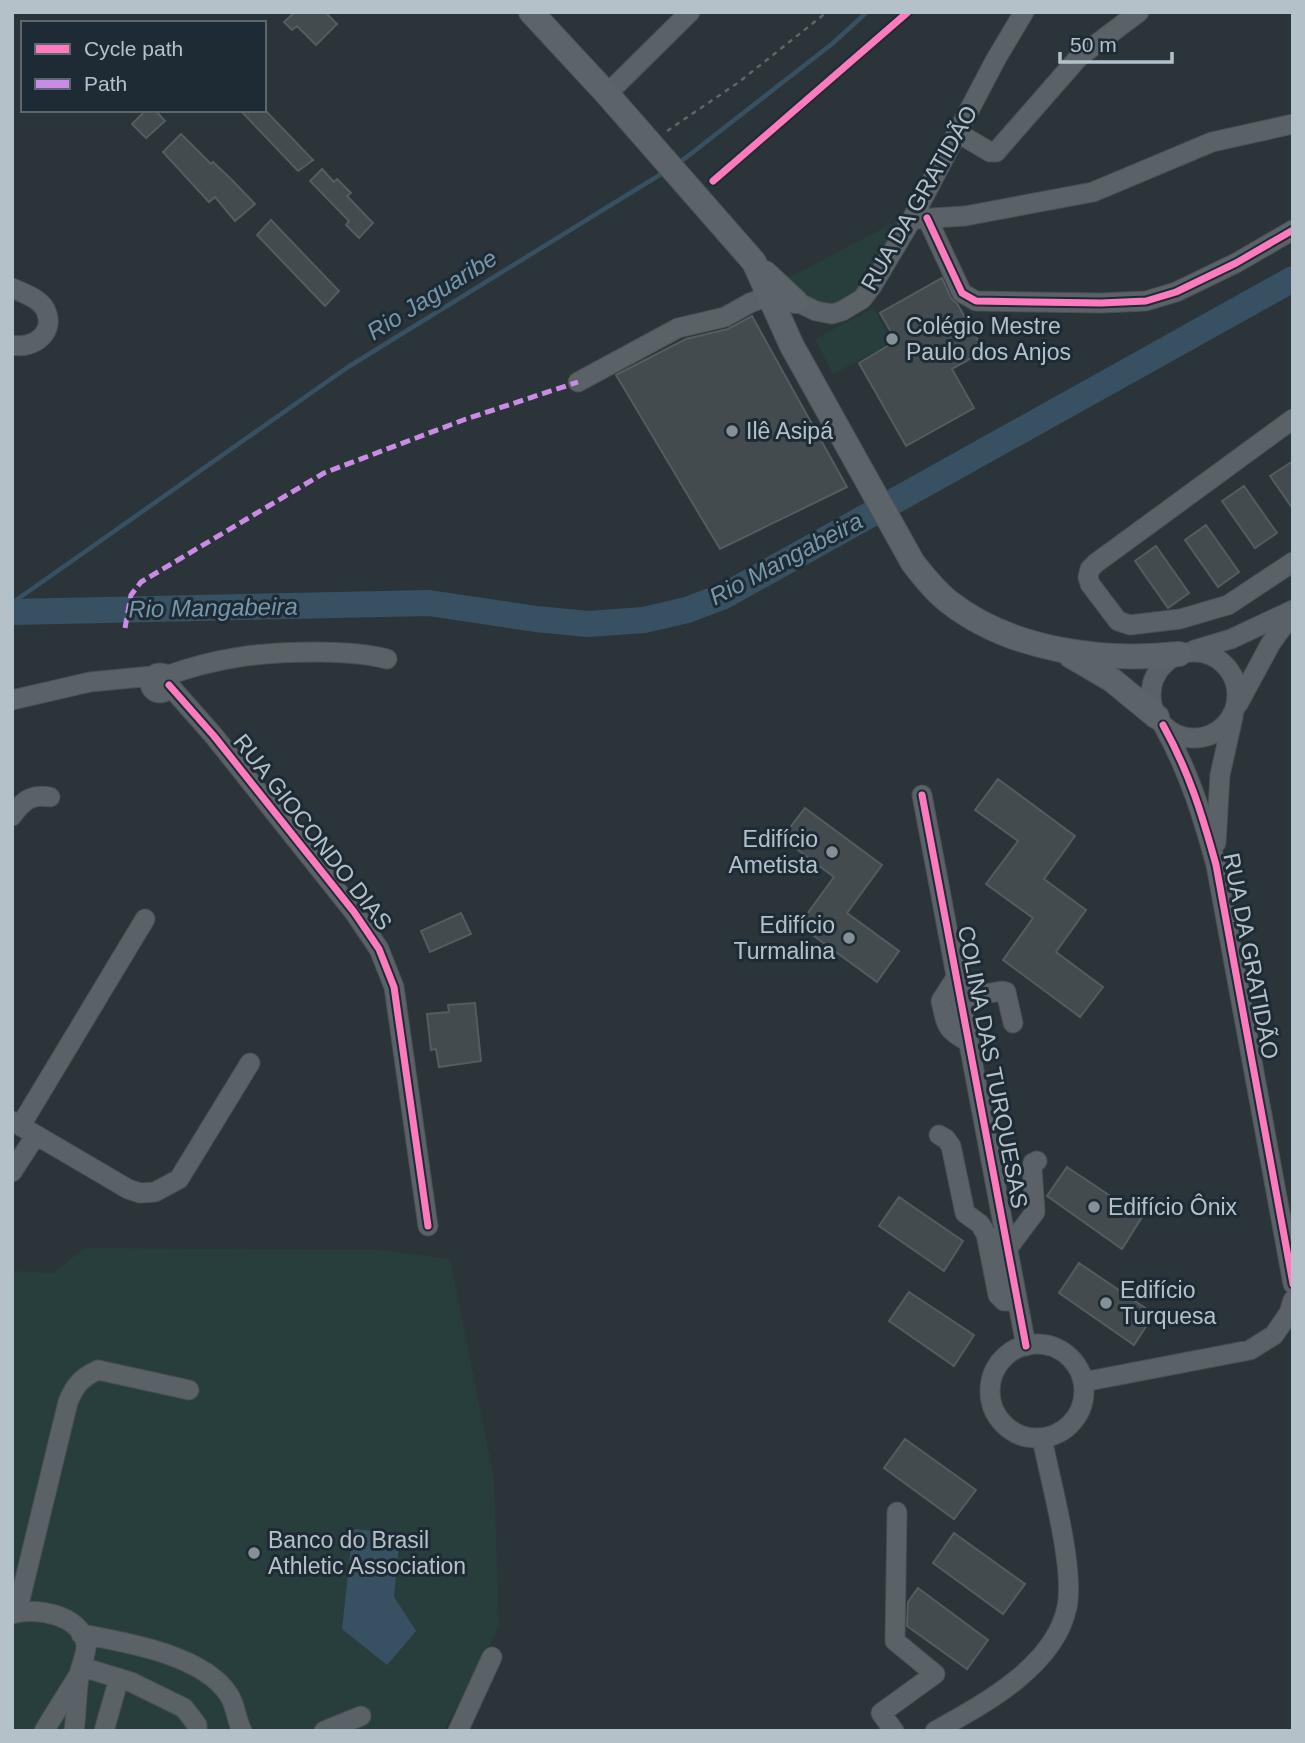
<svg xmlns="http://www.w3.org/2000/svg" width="1305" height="1743" font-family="Arial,sans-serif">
<rect width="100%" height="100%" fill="#2b3439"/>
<!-- green -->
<path fill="#283e3d" d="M903 218 857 295 842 303 825 304 810 301 784 280Z
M874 308 892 343 833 374 815 339Z
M85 1248 379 1250 450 1259 494 1478 499 1628 444 1731H12V1271L53 1273Z"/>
<!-- water -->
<path fill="#385162" d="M353 1529 400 1533 394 1597 416 1631 387 1665 342 1629Z"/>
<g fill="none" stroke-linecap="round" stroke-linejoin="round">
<!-- stream -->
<path stroke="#385162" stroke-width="4.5" d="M679 163 832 44 867 12
M12 603 348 367 666 171"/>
<!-- river -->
<path stroke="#385162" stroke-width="26" d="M12 612 429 603 536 619 588 624 644 620 687 610 724 596 1293 279"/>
</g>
<!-- building -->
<path fill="#434b4f" stroke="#535c61" stroke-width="2" d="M295 12H325L337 24 316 45 297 26 292 30 284 22Z
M146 110H155L165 121 146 138 132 124Z
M240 110H265L313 160 298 171Z
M181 134 211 164 213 162 232 180 255 204 235 221 215 197 209 202 163 152Z
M322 169 334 182 337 179 351 193 347 196 373 223 359 238 346 225 349 221 310 181Z
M271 220 339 291 325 306 257 235Z
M942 278 951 298 958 305 984 351 952 369 974 408 906 446 859 363 896 341 880 313Z
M752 316 847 487 720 549 616 375 686 339 728 329Z
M1293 461V509L1270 476Z
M1244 486 1277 533 1255 548 1222 501Z
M1206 525 1239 572 1218 587 1185 540Z
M1156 546 1189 593 1168 608 1135 561Z
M998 779 1075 836 1044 879 1086 910 1056 952 1103 987 1080 1017 1003 960 1033 918 986 884 1018 841 975 810Z
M805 808 882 865 847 913 899 951 877 982 799 925 834 877 782 838Z
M461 913 471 934 430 952 421 931Z
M475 1003 481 1061 439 1067 436 1049 431 1050 427 1014 449 1012 448 1005Z
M1067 1167 1142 1217 1122 1249 1047 1196Z
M899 1197 963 1241 944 1271 879 1226Z
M1079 1263 1154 1314 1134 1345 1059 1293Z
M909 1292 974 1335 954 1366 889 1321Z
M905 1439 976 1490 954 1519 884 1468Z
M954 1533 1025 1584 1003 1614 933 1563Z
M918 1588 988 1640 967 1669 907 1626 908 1602Z"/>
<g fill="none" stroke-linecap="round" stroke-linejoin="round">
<!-- minor casing -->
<g stroke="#494f53" stroke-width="21">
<path id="minor" d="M607 94 690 12
M958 133 990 152H996L1079 57 1139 12
M927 218 962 293 976 301 1101 303 1146 301 1176 292 1236 263 1293 230
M916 219 965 216 1093 192 1212 142 1293 124
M12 288C23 293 39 298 45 309 57 332 33 350 12 345
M578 382 678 328 725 317 750 303 771 295 795 301 816 311 832 314 842 311 862 299 872 286 912 219 996 59 1024 12
M1293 419 1096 563 1090 569 1088 577 1090 584 1118 621 1130 625 1180 619 1228 605 1293 562
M1194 650 1231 639 1293 610
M1151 695a43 43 0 1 1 86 0a43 43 0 1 1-86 0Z
M150 683a10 10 0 1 1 20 0a10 10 0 1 1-20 0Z
M166 676C218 657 262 652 316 652 341 652 363 653 387 659
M169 685 214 736 354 912 379 949 394 987 428 1226
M12 700 90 682 152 676
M1238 704 1271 643 1293 613
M1163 725C1189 772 1202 814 1216 865L1293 1284
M922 795 1026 1346
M12 816C23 800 32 794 50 797
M1216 843 1220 775 1233 717
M957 976 941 1001C947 1027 946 1030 969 1042
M961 998 1002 991 1006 992 1013 1023
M12 1121 128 1189 140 1193 155 1192 179 1179 250 1063
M21 1125 145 919
M939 1135 946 1139 951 1146 965 1213 980 1224 986 1234 998 1295 1004 1301H1017
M12 1172 36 1135
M1008 1248 1035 1212 1032 1168 1033 1163 1037 1161
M990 1391a47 47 0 1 1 94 0a47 47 0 1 1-94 0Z
M1083 1382 1250 1350 1274 1335 1289 1313 1293 1300
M17 1612 68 1402C75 1385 81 1378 98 1370L189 1390
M12 1614C36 1607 80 1614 86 1644 87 1652 82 1663 80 1671 76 1690 77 1711 74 1731
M81 1634C125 1642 204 1655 229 1695 236 1706 236 1719 242 1731
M82 1667 131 1682 184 1708 197 1725V1731
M44 1731 78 1676
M104 1731 119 1678
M324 1731 361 1716
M458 1731 492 1657
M894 1731 881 1713 935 1674 895 1641 897 1512
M935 1731C984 1704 1055 1666 1067 1607 1075 1567 1050 1480 1042 1438"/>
</g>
<!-- major casing -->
<g stroke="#495156" stroke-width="26">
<path id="major" d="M531 12 607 94 754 262 792 346 913 563C924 577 935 591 949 602 1012 651 1102 662 1179 654
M765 273 795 301
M1071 656 1112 680 1157 717"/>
</g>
<!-- path -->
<path stroke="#5e6669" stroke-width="2.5" stroke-dasharray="5 5" stroke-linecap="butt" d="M667 131 739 82 827 12"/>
<!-- minor -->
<use href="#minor" stroke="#5b6267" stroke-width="19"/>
<!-- major -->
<use href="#major" stroke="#5d6469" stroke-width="24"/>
<!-- quiet -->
<path stroke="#ca8be6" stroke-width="5" stroke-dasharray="10 5" stroke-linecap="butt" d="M125 628 131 595 141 582 324 473 466 419 578 382"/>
<!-- cycleway casing -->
<g stroke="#1e2b34" stroke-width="11">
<path id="cycleway" d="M713 181 908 12
M927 218 962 293 976 301 1101 303 1146 301 1176 292 1236 263 1293 230
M169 685 214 736 354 912 379 949 394 987 428 1226
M1163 725C1189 772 1202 814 1216 865L1293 1284
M922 795 1026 1346"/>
</g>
<!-- cycleway -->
<use href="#cycleway" stroke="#fd7abc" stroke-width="7"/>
</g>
<!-- markers -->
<g fill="#859097" stroke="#1e2b34" stroke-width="2.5">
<circle cx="892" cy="339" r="7"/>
<circle cx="732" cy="431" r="7"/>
<circle cx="832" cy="852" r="7"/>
<circle cx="849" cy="938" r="7"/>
<circle cx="1094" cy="1207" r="7"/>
<circle cx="1106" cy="1303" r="7"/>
<circle cx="254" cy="1553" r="7"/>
</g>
<g text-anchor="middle" stroke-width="6" stroke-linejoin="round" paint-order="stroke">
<!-- street labels -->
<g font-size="23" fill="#b5c1c9" stroke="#1e2b34">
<text transform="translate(919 198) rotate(-60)" y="8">RUA DA GRATIDÃO</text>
<text transform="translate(313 832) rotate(52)" y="8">RUA GIOCONDO DIAS</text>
<text transform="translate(1251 956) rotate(79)" y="8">RUA DA GRATIDÃO</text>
<text transform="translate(993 1067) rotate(79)" y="8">COLINA DAS TURQUESAS</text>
</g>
<!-- poi labels -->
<g font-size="23" fill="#b5c1c9" stroke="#1e2b34" text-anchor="start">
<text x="906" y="334">Colégio Mestre<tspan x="906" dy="26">Paulo dos Anjos</tspan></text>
<text x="746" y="439">Ilê Asipá</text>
<text x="818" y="847" text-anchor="end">Edifício<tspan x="818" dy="26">Ametista</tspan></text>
<text x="835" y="933" text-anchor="end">Edifício<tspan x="835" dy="26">Turmalina</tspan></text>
<text x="1108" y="1215">Edifício Ônix</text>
<text x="1120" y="1298">Edifício<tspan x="1120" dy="26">Turquesa</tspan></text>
<text x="268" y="1548">Banco do Brasil<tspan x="268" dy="26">Athletic Association</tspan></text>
</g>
<!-- water labels -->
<g font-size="24" font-style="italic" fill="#7597ac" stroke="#1e2b34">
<text transform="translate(432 295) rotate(-32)" y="8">Rio Jaguaribe</text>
<text transform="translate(786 559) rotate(-28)" y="8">Rio Mangabeira</text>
<text transform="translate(213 608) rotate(-1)" y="8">Rio Mangabeira</text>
</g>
</g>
<!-- border -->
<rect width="1305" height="1743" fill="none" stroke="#b5c1c9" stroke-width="28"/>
<!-- legend -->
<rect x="21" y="21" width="245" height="91" fill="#1e2b34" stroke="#5a6770" stroke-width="2"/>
<rect x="35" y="44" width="35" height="10" fill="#fd7abc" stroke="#5a6770" stroke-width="2"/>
<text x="84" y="56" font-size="21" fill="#b5c1c9">Cycle path</text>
<rect x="35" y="79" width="35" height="10" fill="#ca8be6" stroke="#5a6770" stroke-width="2"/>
<text x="84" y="91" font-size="21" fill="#b5c1c9">Path</text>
<!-- scale -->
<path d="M1060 52v10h112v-10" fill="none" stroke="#b5c1c9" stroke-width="3.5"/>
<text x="1070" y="52" font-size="21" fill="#b5c1c9" stroke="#1e2b34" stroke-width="5" paint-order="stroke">50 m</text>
</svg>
